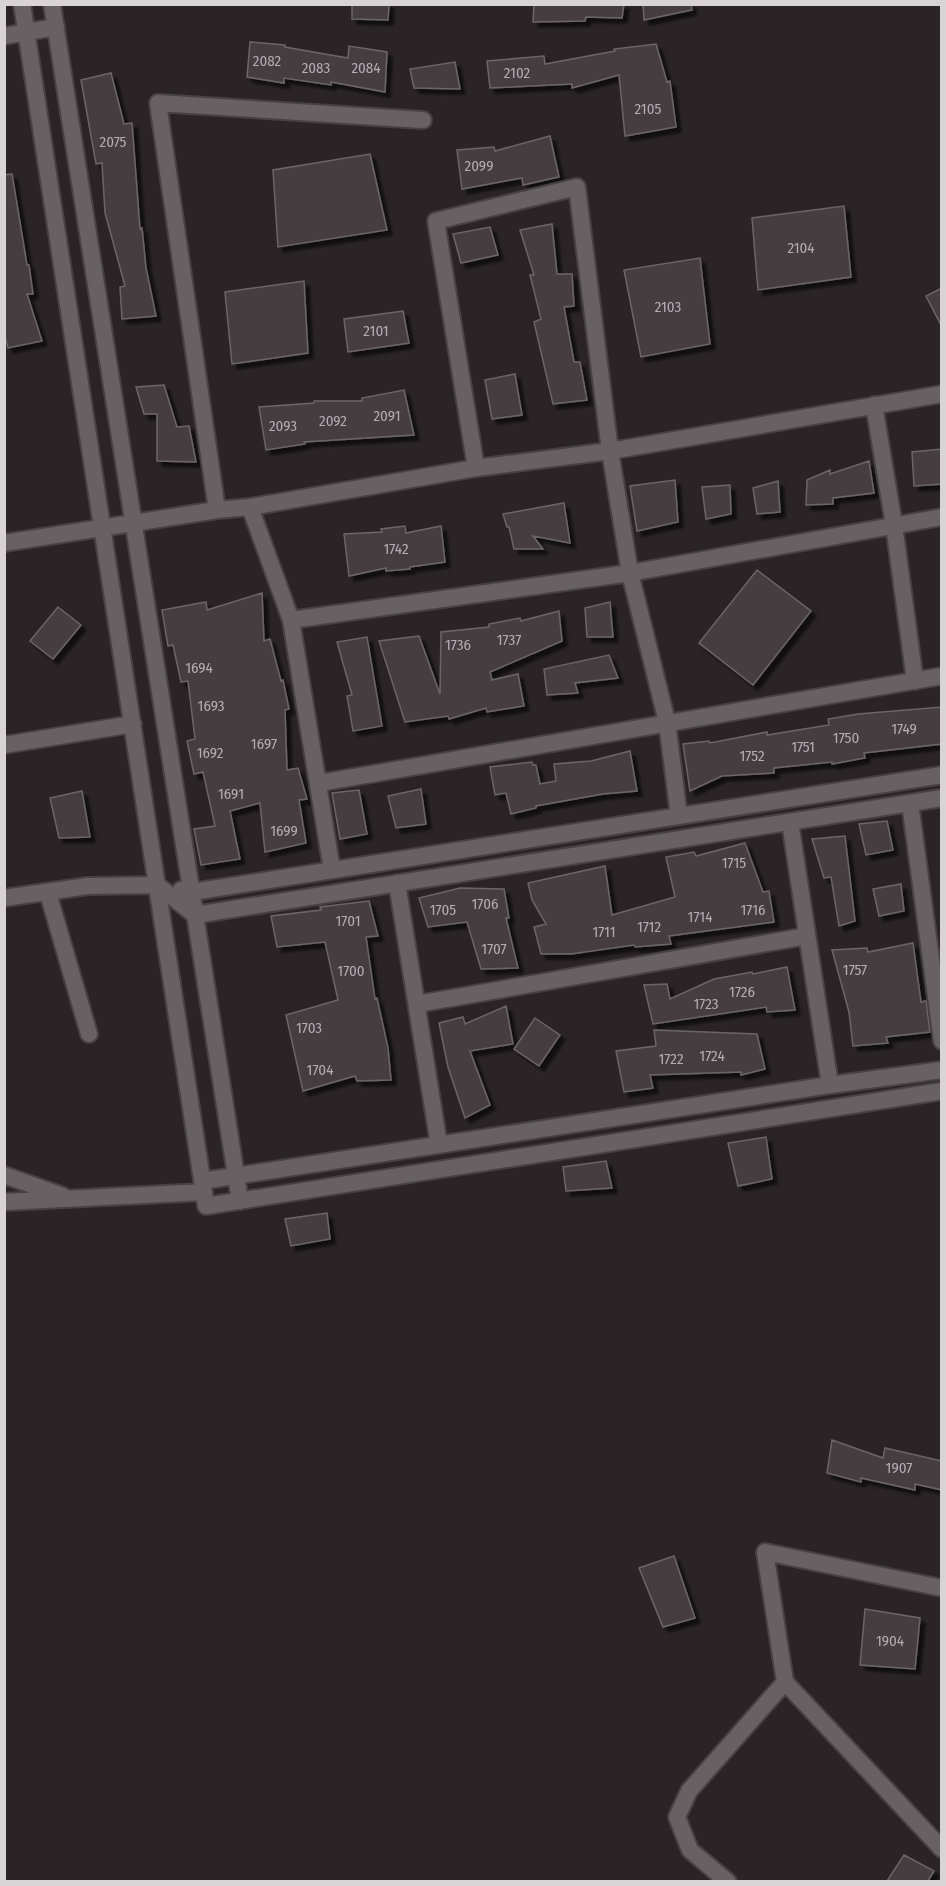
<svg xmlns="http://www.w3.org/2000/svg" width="946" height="1886" font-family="'Fira Sans Condensed',sans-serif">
<defs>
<filter id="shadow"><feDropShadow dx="5" dy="5" stdDeviation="1.5" flood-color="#0009"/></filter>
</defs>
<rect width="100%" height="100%" fill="#2a2426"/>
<!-- building -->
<path fill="#453e41" stroke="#6c6568" stroke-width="1.5" filter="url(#shadow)" d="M352 4H389L388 20 352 19Z
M534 4H624L622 18 586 17 585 21 533 22Z
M643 4H691L692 10 644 20Z
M250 42 285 45V47L348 58 349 46 387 52 385 92 331 82V85L284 78V83L247 77Z
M656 44 667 82 670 81 676 127 625 136 619 75 572 88V84L490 88 487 61 544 56 545 64 615 51 614 49Z
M455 62 460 89 414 88 410 69Z
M111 73 124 124 132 123 140 229 142 228 146 268 156 316 122 319 120 287 125 286 105 213 102 163 96 164 81 80Z
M550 136 559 177 523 185 522 178 462 189 457 150 494 147 495 151Z
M370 154 387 230 278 247 273 170Z
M12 174 27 265H29L33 294H27L42 341 8 348 4 334V175Z
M844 206 851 277 758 290 752 218Z
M552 224 557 274H572L574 306 564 307 574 362H580L587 400 553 404 534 322 541 319 530 275H534L520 230Z
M490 227 498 255 461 263 453 234Z
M700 258 710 344 641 357 624 270Z
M304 281 308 353 232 364 225 292Z
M942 288V327L926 296Z
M403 311 409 343 348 352 344 319Z
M515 374 522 415 492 419 485 380Z
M164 385 177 427 189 426 196 462 157 461V414H144L136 387Z
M404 390 414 435 304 442 305 444 266 450 259 407 314 403V401H362V398Z
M942 449V484L914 486 912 452Z
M869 461 874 493 833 498V504L806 505 807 480 830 470V474Z
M675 480 678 522 637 531 630 486Z
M778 481 780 512 757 514 753 488Z
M730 485 731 514 706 519 702 487Z
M564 503 570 543 533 536 543 549H514L509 527H507L503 514Z
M405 526 406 533 441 526 445 562 410 567V569L386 571V568L349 576 344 534 382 532 381 529Z
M757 570 811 611 753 685 699 643Z
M262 593 264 641 270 639 281 681 283 680 289 709 285 710 287 770 298 768 307 799 299 800 306 843 265 852 260 803 230 811 240 859 201 865 194 829 215 826 203 772 194 774 187 741 195 739 188 681 181 682 173 645 168 646 162 610 206 602 207 610Z
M610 602 613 637H587L585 608Z
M58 607 81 625 53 659 30 641Z
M559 611 562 641 490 672 492 680 518 674 524 706 487 712 486 708 449 719 448 716 405 722 379 641 419 636 440 694 441 632 489 627V624L520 618 521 621Z
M367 637 382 726 353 731 347 696 352 695 337 642Z
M609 655 618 678 575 683 578 693 547 695 544 669Z
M942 707V744L864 753 865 758 832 764V762L774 768V773L722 776 690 791 683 744 709 741 710 743 767 732V735L829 725 828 719 858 714Z
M630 751 637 791 603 794 536 806V808L511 814 506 793 495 795 490 767 532 762 533 765H536L540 784 556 781 554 764 591 761Z
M421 789 426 824 396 828 388 796Z
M359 790 367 834 340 839 332 793Z
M82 791 90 837 59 838 50 798Z
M887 821 893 850 866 855 859 824Z
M845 836 855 921 839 926 831 877 824 878 812 839Z
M745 843 763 892 769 891 774 922 669 936 671 944 635 947 634 945 571 954H541L534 927 546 924 532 900 528 883 605 866 612 915 675 897 666 857 694 852 696 856Z
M901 884 904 911 879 916 873 889Z
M460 888 504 889 509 918H506L518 968 481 969 467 922 428 927 419 898Z
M369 901 378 936 366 937 375 999 377 998 388 1048 391 1080 357 1081 355 1076 303 1091 286 1015 338 1000 325 942 277 947 271 916 321 910 320 907Z
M913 943 921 1002 926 1001 930 1032 886 1037 888 1043 853 1046 849 1012 832 950 867 948 868 952Z
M787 967 795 1010 767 1012 766 1007 653 1024 644 985 667 984 670 999 714 979 752 972 753 974Z
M506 1006 513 1044 470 1051 490 1105 465 1118 448 1067 439 1023 463 1017 465 1024Z
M535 1018 560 1035 539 1066 514 1049Z
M654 1030 757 1034 765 1069 741 1075V1072L650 1075 653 1088 624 1092 616 1051 656 1046Z
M766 1137 772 1179 738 1186 728 1143Z
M606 1161 612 1188 566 1191 563 1167Z
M327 1213 330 1239 291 1246 285 1219Z
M832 1440 883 1458 885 1448 942 1461V1490L915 1484V1490L861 1478V1482L827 1473Z
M674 1556 695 1618 663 1627 639 1568Z
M865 1609 920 1618 915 1669 860 1665Z
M904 1855 934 1871 928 1881H887Z"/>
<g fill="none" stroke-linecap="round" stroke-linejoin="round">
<!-- minor casing -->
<g stroke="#464143" stroke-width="20">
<path id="minor" d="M22 4 206 1206 942 1091
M52 4 240 1201
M4 36 56 27
M874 405 894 525 915 681
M476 468 436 221 577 187 610 451 630 573 667 722 679 816
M250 507 291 620 332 870
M217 510 158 103 423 120
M4 543 217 510 250 507 476 468 610 451 942 394
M291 620 630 573 942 517
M4 745 133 724
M319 783 942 676
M910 803 942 1041
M790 822 830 1085
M397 883 439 1145
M181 890 192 892 942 775
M48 893 89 1034
M4 898 88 886 157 885 195 915 942 798
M417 1004 807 936
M4 1175 63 1196
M202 1181 830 1085 942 1070
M4 1202 204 1192
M942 1588 765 1552 785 1682 942 1849
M728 1882 690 1850 677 1817 689 1791 785 1682"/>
</g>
<!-- minor -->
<use href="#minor" stroke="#686164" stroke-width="16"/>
</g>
<g text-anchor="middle" stroke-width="5" stroke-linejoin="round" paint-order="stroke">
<!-- number labels -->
<g font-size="15" fill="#b3aeb1">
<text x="267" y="66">2082</text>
<text x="316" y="73">2083</text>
<text x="366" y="73">2084</text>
<text x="517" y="78">2102</text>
<text x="648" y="114">2105</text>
<text x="113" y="147">2075</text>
<text x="479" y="171">2099</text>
<text x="801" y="253">2104</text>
<text x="668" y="312">2103</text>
<text x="376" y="336">2101</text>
<text x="387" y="421">2091</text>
<text x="333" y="426">2092</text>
<text x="283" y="431">2093</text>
<text x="396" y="554">1742</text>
<text x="509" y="645">1737</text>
<text x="458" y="650">1736</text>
<text x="199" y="673">1694</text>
<text x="211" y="711">1693</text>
<text x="904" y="734">1749</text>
<text x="846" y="743">1750</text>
<text x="264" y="749">1697</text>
<text x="803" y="752">1751</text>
<text x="210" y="758">1692</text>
<text x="752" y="761">1752</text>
<text x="231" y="799">1691</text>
<text x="284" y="836">1699</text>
<text x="734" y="868">1715</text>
<text x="485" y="909">1706</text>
<text x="443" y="915">1705</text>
<text x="753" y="915">1716</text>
<text x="700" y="922">1714</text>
<text x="348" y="926">1701</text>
<text x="649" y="932">1712</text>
<text x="604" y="937">1711</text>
<text x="494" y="954">1707</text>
<text x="855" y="975">1757</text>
<text x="351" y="976">1700</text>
<text x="742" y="997">1726</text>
<text x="706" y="1009">1723</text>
<text x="309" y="1033">1703</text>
<text x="712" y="1061">1724</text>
<text x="671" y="1064">1722</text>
<text x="320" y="1075">1704</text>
<text x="899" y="1473">1907</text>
<text x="890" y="1646">1904</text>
</g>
</g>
<!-- border -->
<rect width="946" height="1886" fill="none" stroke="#d8d4d6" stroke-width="12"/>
</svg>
